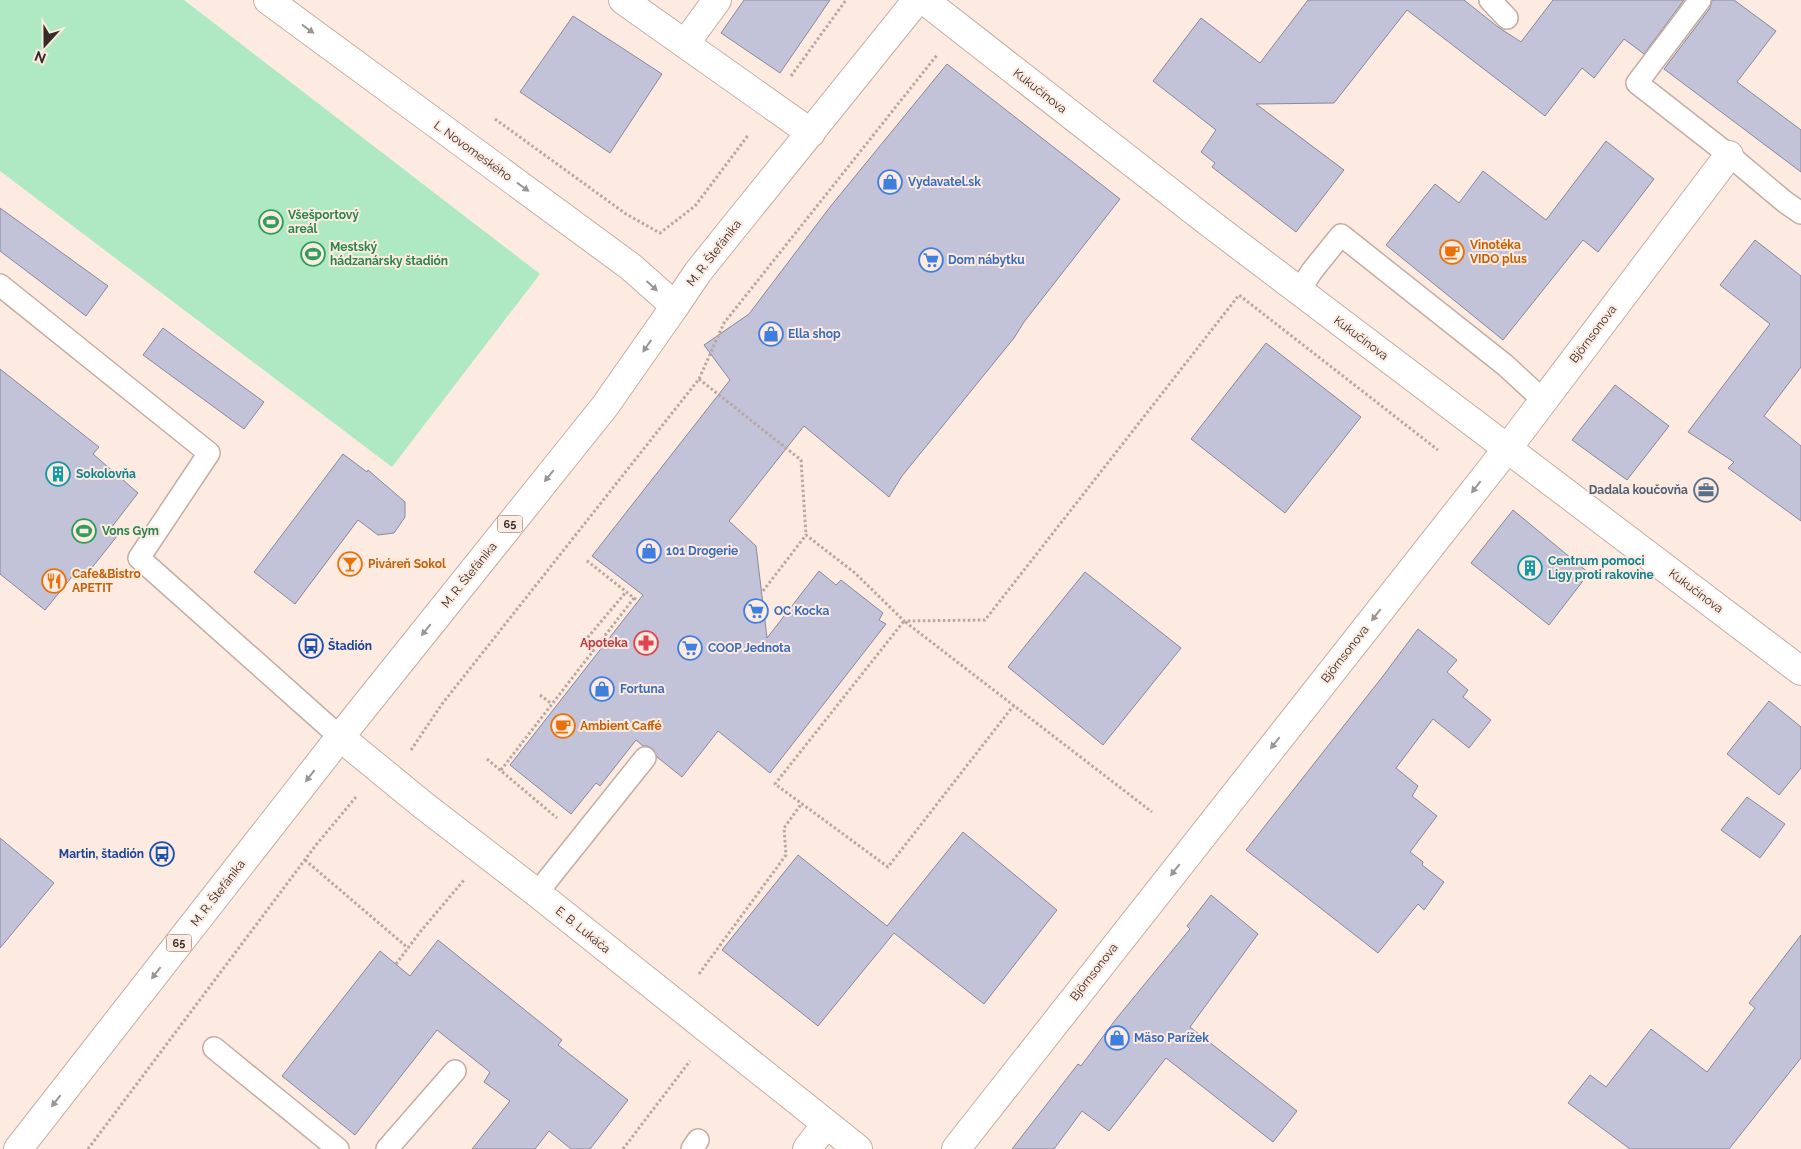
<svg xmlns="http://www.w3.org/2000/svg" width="1801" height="1149" font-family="Raleway,sans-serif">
<rect width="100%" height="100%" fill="#fdeae0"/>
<!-- green -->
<path fill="#afe9c3" d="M0 0H184L540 274 392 467 0 171Z"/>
<!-- building -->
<path fill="#c2c2d8" stroke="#88899d" d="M744 0H830L780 73 721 33Z
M1308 0H1464L1498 27 1521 42 1553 0H1684L1644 54 1624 39 1594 78 1582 68 1545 116 1407 10 1334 103 1256 104 1344 170 1296 232 1212 167 1215 163 1201 152 1216 130 1153 81 1201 18 1260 63Z
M1712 0H1734L1776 31 1737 82 1801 130V172L1664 69 1710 8Z
M573 16 662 74 610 153 520 92Z
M947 64 1120 199 1024 322 1014 338 902 476 889 497 804 426 729 521 756 546 767 638 819 571 836 585 841 580 883 613 879 620 886 624 770 773 718 731 682 777 657 757 653 749 647 746H643L636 740 600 786 596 783 571 814 510 765 643 595 592 556 730 380 704 345 749 314 830 207Z
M1606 141 1654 179 1598 252 1583 240 1503 340 1386 245 1435 184 1459 203 1483 171 1546 220Z
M0 208 108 286 86 316 0 251Z
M1755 240 1801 276V367L1764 416 1801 446V521L1728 468 1734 462 1688 432 1770 324 1720 285Z
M163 328 264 402 244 429 143 355Z
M1266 343 1361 417 1285 513 1191 439Z
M0 369 99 447 93 454 138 493 111 528 118 535 82 580 75 573 45 610 0 574Z
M1615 385 1669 426 1627 480 1572 440Z
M343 454 367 472 368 470 405 502V517L394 533 378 535 358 520 295 604 254 572Z
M1513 510 1589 573 1549 625 1471 563Z
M1085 572 1181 648 1103 745 1008 667Z
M1418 629 1457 660 1447 672 1468 690 1463 697 1491 720 1469 748 1433 719 1396 768 1418 786 1412 796 1437 816 1410 852 1423 862 1422 865 1444 882 1424 910 1418 904 1378 953 1246 850 1383 676Z
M1769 701 1801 727V768L1779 795 1727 754Z
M1747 797 1785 824 1760 858 1721 830Z
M963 832 1057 910 984 1004 894 933 818 1026 722 950 798 855 887 926Z
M0 838 54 883 0 948Z
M1211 895 1258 934 1190 1027 1297 1111 1273 1142 1166 1058 1109 1131 1082 1111 1054 1149H1012L1078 1064 1081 1066 1116 1019 1190 929 1187 926Z
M1801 935V1058L1729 1149H1630L1568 1103 1590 1075 1606 1087 1651 1029 1707 1072 1755 1008 1749 1003Z
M438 940 562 1040 558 1045 628 1100 590 1149H571L549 1131 535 1149H472L510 1101 484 1082 490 1072 437 1030 355 1135 282 1076 380 951 410 976Z"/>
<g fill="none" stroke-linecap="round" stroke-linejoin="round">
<!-- lane casing -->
<g stroke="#c4ada2" stroke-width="24">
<path id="lane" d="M1490 0 1507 18
M1700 0 1637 83 1729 155 1785 202 1801 213
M0 285 209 453 139 558 340 737
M1299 291 1312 271 1341 235 1505 365 1543 400
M537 893 645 758
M214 1048 338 1149
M387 1149 455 1071
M692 1149 698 1140"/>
</g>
<!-- street casing -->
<g stroke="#c4ada2" stroke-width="30">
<path id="street" d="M623 0 811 133
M924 0 1207 221 1801 671
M685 44 717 0
M675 306 698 272 730 232 917 0
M340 737 423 805 537 893 858 1149
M807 1149 826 1124
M956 1149 1507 449 1729 155"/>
</g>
<!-- primary casing -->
<g stroke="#c4ada2" stroke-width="30">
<path id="primary" d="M18 1149 340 737 605 406 675 306 631 267 268 0"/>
</g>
<!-- path -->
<path stroke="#b8a8a0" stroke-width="3" stroke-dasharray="2.5 2.5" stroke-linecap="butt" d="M791 76 846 0
M495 119 626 214 660 233 695 206 749 134
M699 379 801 460 806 535
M763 591 806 535 855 573 904 621 985 620 1239 295 1438 450
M634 598 638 601
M593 651 583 643 626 592
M540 695 552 704
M1014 705 888 867 775 784 904 621 1152 812
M411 750 442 704 699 379 724 323 937 55
M487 759 557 818
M501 770 634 598 586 560
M305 860 408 948
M396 964 420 932 464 880
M699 974 786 855 784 828 802 803
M88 1149 316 845 356 797
M623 1149 690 1061"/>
<!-- lane -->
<use href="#lane" stroke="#fff" stroke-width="21"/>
<!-- street -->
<use href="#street" stroke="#fff" stroke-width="28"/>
<!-- primary -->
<use href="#primary" stroke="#fff" stroke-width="28"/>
</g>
<!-- one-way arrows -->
<defs><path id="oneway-solid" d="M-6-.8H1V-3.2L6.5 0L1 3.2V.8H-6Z" transform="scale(1.25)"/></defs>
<g fill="#9a9693">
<use href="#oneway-solid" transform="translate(308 29) rotate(36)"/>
<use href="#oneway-solid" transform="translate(523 187) rotate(36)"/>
<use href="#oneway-solid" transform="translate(652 286) rotate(42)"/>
<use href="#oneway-solid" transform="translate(647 346) rotate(125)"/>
<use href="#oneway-solid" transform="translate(549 476) rotate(129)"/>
<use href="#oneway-solid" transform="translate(1476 487) rotate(128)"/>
<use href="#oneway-solid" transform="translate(1376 615) rotate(128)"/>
<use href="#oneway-solid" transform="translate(426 630) rotate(129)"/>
<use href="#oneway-solid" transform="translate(1275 743) rotate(128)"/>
<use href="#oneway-solid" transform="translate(310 776) rotate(128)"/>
<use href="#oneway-solid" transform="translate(1175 870) rotate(128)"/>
<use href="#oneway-solid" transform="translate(156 973) rotate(128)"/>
<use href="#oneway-solid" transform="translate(56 1101) rotate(128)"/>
</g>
<!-- icons -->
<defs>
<g id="shop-ring" transform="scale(1.25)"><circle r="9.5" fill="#fdeae0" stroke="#3f7fe0" stroke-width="1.5"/><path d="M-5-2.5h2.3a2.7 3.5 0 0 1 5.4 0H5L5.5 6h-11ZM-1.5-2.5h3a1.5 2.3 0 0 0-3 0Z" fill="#3f7fe0"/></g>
<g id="stadium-ring" transform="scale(1.25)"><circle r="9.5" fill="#fdeae0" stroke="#2e9e5b" stroke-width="1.5"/><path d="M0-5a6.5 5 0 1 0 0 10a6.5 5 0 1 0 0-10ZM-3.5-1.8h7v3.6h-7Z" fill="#2e9e5b"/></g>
<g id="cafe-ring" transform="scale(1.25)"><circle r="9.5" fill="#fdeae0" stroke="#e8710a" stroke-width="1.5"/><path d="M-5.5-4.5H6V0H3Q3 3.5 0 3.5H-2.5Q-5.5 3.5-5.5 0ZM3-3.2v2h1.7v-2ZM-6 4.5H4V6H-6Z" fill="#e8710a"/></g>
<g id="supermarket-ring" transform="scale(1.25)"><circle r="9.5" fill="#fdeae0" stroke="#3f7fe0" stroke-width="1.5"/><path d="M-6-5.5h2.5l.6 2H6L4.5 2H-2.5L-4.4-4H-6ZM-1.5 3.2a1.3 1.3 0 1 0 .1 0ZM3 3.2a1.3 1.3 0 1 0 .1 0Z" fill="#3f7fe0"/></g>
<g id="building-ring" transform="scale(1.25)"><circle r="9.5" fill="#fdeae0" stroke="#0f9aa8" stroke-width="1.5"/><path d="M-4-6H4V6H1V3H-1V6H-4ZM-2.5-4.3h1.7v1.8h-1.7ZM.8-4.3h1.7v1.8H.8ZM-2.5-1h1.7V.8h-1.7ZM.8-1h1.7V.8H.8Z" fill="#0f9aa8"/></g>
<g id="office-ring" transform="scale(1.25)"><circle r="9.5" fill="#fdeae0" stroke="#5c6f8a" stroke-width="1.5"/><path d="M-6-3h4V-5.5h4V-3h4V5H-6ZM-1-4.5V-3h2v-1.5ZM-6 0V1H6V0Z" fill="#5c6f8a"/></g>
<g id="bar-ring" transform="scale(1.25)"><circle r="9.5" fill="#fdeae0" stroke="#e8710a" stroke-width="1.5"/><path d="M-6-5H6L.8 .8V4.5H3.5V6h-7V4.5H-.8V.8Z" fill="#e8710a"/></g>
<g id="restaurant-ring" transform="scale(1.25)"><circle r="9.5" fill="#fdeae0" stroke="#e8710a" stroke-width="1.5"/><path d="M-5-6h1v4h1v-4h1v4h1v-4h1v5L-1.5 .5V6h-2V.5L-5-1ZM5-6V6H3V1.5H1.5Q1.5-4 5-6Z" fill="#e8710a"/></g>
<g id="pharmacy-ring" transform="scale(1.25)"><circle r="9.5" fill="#fdeae0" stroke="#e0444e" stroke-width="1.5"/><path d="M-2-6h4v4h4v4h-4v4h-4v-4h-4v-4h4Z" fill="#e0444e"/></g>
<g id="bus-ring" transform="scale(1.25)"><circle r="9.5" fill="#fdeae0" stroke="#1a4fb4" stroke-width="1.5"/><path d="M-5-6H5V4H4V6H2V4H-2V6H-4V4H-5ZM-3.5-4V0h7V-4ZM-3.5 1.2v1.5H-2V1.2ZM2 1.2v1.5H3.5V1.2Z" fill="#1a4fb4"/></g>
</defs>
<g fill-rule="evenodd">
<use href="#shop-ring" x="890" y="182"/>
<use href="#stadium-ring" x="271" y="222"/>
<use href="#cafe-ring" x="1452" y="252"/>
<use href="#stadium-ring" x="313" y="254"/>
<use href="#supermarket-ring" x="931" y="260"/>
<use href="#shop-ring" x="771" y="334"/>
<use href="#building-ring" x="58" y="474"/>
<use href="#office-ring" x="1706" y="490"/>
<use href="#stadium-ring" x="84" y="531"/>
<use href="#shop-ring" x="649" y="551"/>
<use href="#bar-ring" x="350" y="564"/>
<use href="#building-ring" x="1530" y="568"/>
<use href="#restaurant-ring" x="54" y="581"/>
<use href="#supermarket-ring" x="756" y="611"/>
<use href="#pharmacy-ring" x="646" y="643"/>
<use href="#bus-ring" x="311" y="646"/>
<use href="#supermarket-ring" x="690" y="648"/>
<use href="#shop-ring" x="602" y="689"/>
<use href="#cafe-ring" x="563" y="726"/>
<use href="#bus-ring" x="162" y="854"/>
<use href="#shop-ring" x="1117" y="1038"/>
</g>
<g text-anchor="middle" stroke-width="4" stroke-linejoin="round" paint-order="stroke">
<!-- shield labels -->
<g fill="#fdeae0" stroke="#70655e" stroke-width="1">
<rect x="497.5" y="515.5" width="25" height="17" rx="4"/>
<rect x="166.5" y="934.5" width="25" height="17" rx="4"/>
</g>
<g font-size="11" font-weight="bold" fill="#342c27">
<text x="510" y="528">65</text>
<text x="179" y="947">65</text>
</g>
<!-- street labels -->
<g font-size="12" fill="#342c27" stroke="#fdeae0">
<text transform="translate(1040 91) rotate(38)" y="4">Kukučínova</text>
<text transform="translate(473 151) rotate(36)" y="4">L. Novomeského</text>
<text transform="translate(714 253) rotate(-52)" y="4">M. R. Štefánika</text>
<text transform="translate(1593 334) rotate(-53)" y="4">Björnsonova</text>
<text transform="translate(1361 338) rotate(37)" y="4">Kukučínova</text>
<text transform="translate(469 575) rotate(-51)" y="4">M. R. Štefánika</text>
<text transform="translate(1696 591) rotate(37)" y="4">Kukučínova</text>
<text transform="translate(1345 654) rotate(-52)" y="4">Björnsonova</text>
<text transform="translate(218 893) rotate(-52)" y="4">M. R. Štefánika</text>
<text transform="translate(583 930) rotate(39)" y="4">E. B. Lukáča</text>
<text transform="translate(1094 972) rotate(-52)" y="4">Björnsonova</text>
</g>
<!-- shop labels -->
<g font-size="12" font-weight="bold" fill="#366cbe" stroke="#fdeae0" text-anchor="start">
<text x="908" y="186">Vydavatel.sk</text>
<text x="948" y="264">Dom nábytku</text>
<text x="788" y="338">Ella shop</text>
<text x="666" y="555">101 Drogerie</text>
<text x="774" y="615">OC Kocka</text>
<text x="708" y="652">COOP Jednota</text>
<text x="620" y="693">Fortuna</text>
<text x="1134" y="1042">Mäso Parížek</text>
</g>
<!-- leisure labels -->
<g font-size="12" font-weight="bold" fill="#27864d" stroke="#fdeae0" text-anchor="start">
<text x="288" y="219">Všešportový<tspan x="288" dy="14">areál</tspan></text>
<text x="330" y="251">Mestský<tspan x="330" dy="14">hádzanársky štadión</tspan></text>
<text x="102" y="535">Vons Gym</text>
</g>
<!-- food labels -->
<g font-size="12" font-weight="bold" fill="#c56008" stroke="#fdeae0" text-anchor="start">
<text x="1470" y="249">Vinotéka<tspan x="1470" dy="14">VIDO plus</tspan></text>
<text x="368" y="568">Piváreň Sokol</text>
<text x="72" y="578">Cafe&amp;Bistro<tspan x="72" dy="14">APETIT</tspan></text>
<text x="580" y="730">Ambient Caffé</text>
</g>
<!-- culture labels -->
<g font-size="12" font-weight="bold" fill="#0d838f" stroke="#fdeae0" text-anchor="start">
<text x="76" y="478">Sokolovňa</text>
<text x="1548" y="565">Centrum pomoci<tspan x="1548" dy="14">Ligy proti rakovine</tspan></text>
</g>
<!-- service labels -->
<g font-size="12" font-weight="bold" fill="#4e5e75" stroke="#fdeae0" text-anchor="end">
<text x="1688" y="494">Dadala koučovňa</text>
</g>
<!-- health labels -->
<g font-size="12" font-weight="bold" fill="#be3a42" stroke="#fdeae0" text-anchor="end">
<text x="628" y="647">Apoteka</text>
</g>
<!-- transit labels -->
<g font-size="12" font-weight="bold" fill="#164399" stroke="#fdeae0" text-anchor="start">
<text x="328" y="650">Štadión</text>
<text x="144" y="858" text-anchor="end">Martin, štadión</text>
</g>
</g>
<!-- north arrow -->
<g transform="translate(45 45) rotate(201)" stroke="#fdeae0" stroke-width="4" paint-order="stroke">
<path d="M0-4L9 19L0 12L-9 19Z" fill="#342c27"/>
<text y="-8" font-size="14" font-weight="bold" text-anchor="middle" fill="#342c27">N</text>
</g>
</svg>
